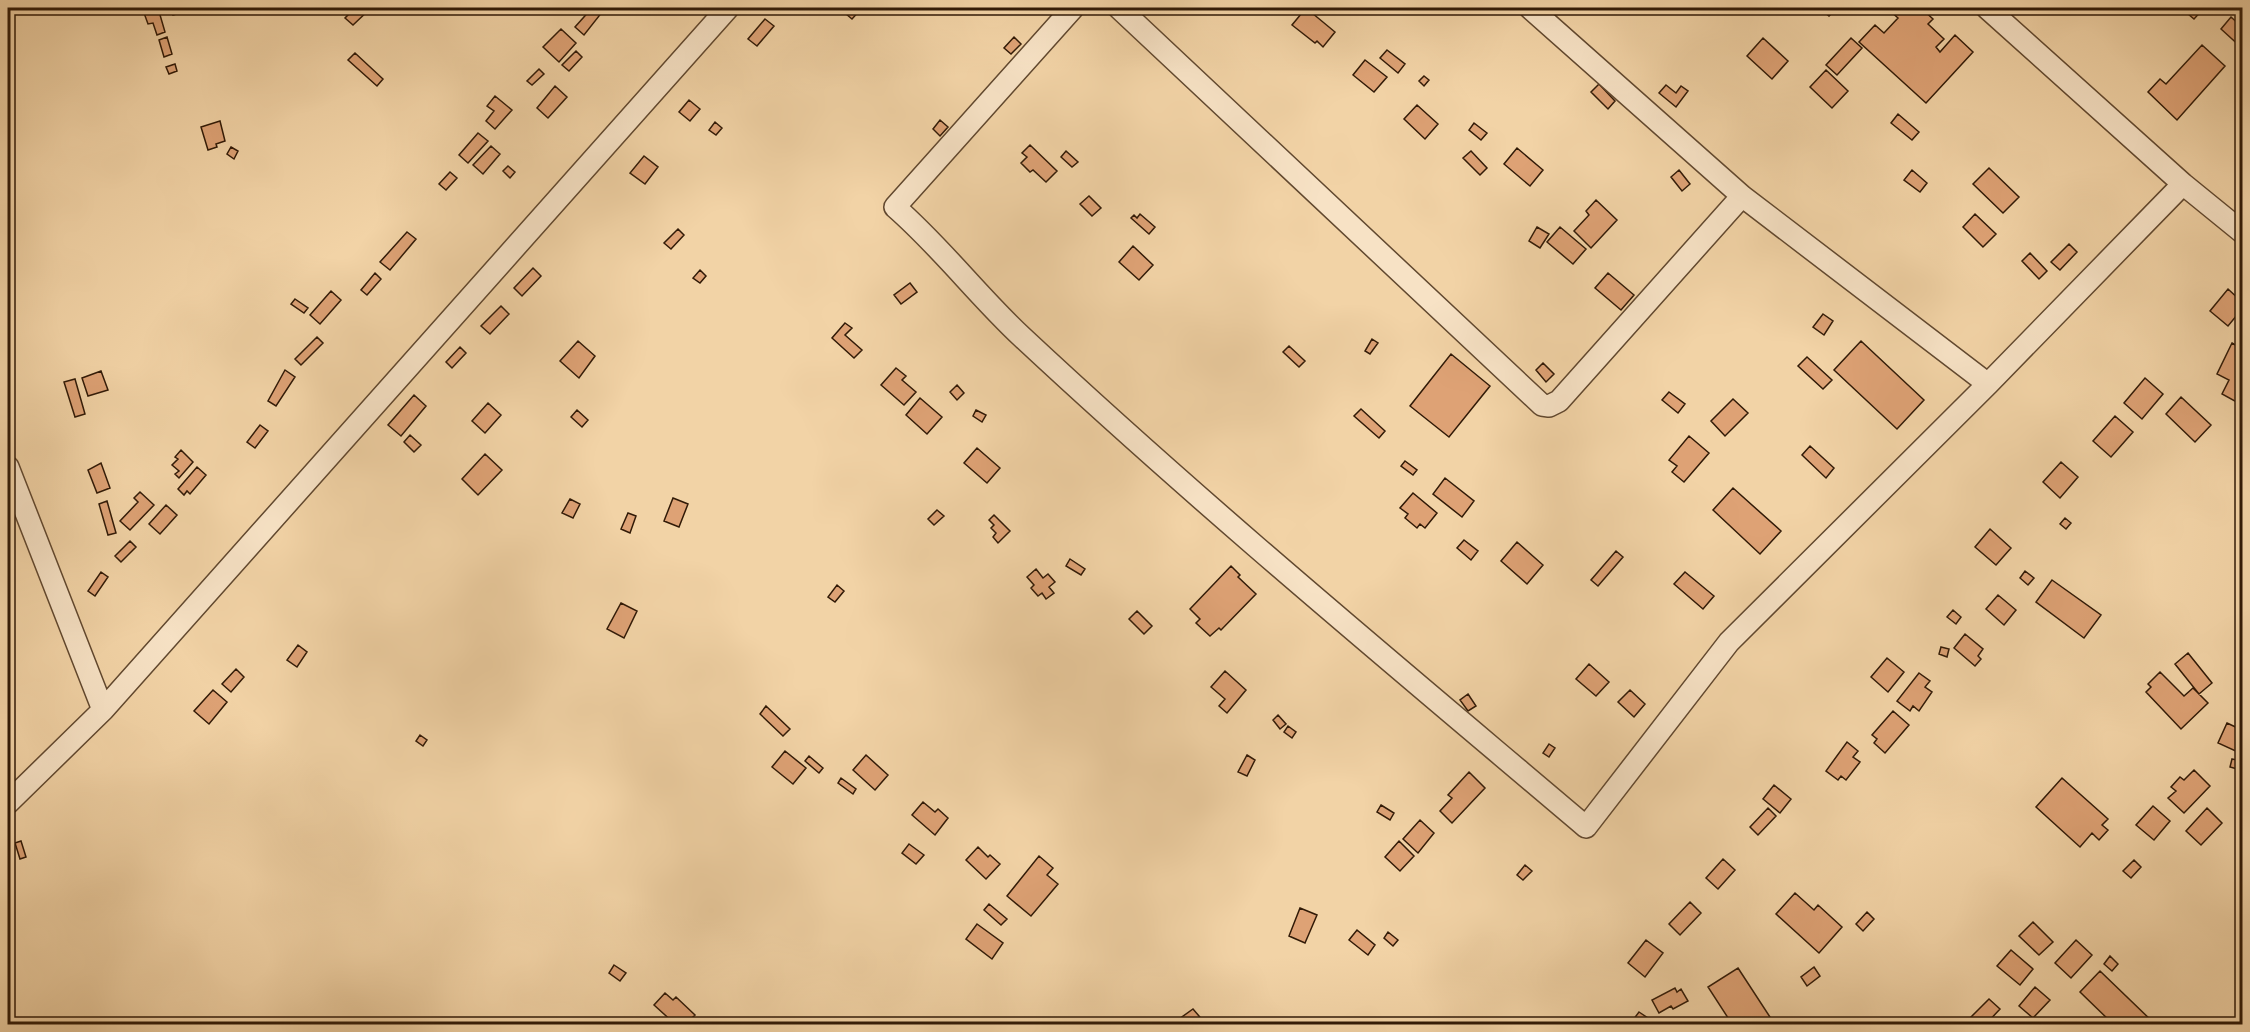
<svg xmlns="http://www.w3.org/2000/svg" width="2250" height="1032" font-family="'Gentium Book Plus',serif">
<rect width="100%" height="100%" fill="#f2d3a6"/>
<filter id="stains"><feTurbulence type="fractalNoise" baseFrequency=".00333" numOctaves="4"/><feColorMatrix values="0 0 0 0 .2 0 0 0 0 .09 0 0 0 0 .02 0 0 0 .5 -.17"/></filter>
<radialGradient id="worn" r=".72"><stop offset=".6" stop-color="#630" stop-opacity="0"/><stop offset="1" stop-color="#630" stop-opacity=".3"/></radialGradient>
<!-- building -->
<path fill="#dea275" stroke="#311a07" stroke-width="1.5" d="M158 8 165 32 157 35 153 23 148 24 144 13Z
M170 8H181L183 12 173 15Z
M355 8H371L353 25 345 18Z
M592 8H599L603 11 584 35 575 27Z
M839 8H862L852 19Z
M1306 8 1335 32 1323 47 1317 41 1315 43 1292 25Z
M1819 8H1837L1829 16Z
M1891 8H1921L1933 19 1928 24 1944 39 1936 47 1940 52 1955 35 1973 52 1926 103 1859 42 1875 25 1884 33 1898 18 1889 10Z
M2181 8H2204L2194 19Z
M2231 17 2242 27V48L2221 29Z
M765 19 774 26 757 46 748 39Z
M561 29 576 43 559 62 543 47Z
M167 37 172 54 164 57 159 40Z
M1014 37 1021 44 1011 54 1004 48Z
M1763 38 1788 61 1772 79 1747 56Z
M1851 38 1862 48 1837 75 1826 65Z
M2202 45 2225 66 2177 120 2148 92 2160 79 2166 84Z
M1387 50 1405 64 1398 73 1380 58Z
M576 51 582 57 569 71 562 65Z
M355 53 383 79 377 86 348 60Z
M1365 60 1387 77 1374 92 1353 75Z
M175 64 177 71 169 74 166 67Z
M539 69 544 74 532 85 527 81Z
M1826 70 1848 91 1832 108 1810 87Z
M1424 76 1429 80 1424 86 1419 81Z
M1599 84 1615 101 1608 109 1591 92Z
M1666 85 1676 93 1681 86 1688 91 1676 107 1659 93Z
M555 86 567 97 548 118 537 108Z
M495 96 512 110 495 129 486 121 494 111 487 106Z
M689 100 700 109 690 121 679 112Z
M1417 105 1438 124 1425 139 1404 119Z
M1898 114 1919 132 1912 140 1891 123Z
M940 120 948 127 940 136 933 129Z
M220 121 225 141 216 144 217 147 208 150 201 127Z
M715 122 722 128 716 135 709 130Z
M1474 123 1487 133 1481 140 1469 130Z
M478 133 488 141 468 163 459 155Z
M1030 145 1057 171 1046 182 1033 170 1030 172 1021 163 1027 157 1022 153Z
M491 146 500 154 483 174 473 165Z
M231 147 238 151 234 159 227 154Z
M1517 148 1543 170 1530 186 1504 164Z
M1066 151 1078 162 1072 167 1061 157Z
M1471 151 1487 168 1480 175 1463 158Z
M644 156 658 167 645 184 630 173Z
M508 166 515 172 510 178 503 171Z
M1989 168 2019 197 2003 213 1973 184Z
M1679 170 1690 184 1682 191 1671 177Z
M1912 170 1927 183 1920 192 1904 180Z
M450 172 457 178 446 190 439 184Z
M1089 196 1101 208 1092 216 1080 204Z
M1596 200 1617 220 1591 248 1574 231 1589 215 1586 211Z
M1140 214 1155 227 1149 234 1131 218 1134 215 1137 218Z
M1975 214 1996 234 1983 247 1963 227Z
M1537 227 1549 234 1540 248 1529 241Z
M1560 227 1586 249 1573 264 1547 242Z
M678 229 684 235 671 249 664 243Z
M407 232 416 239 390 270 380 262Z
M2069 244 2077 252 2060 270 2051 262Z
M1133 246 1153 265 1139 280 1119 262Z
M2030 253 2047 271 2039 279 2022 261Z
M533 268 541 276 522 296 514 288Z
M700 270 706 276 700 283 693 278Z
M375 273 381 279 367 295 361 290Z
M1608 273 1634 295 1621 310 1595 288Z
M910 283 917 292 901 304 894 295Z
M2228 289 2242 302V309L2228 326 2210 311Z
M331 291 341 300 320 324 310 315Z
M295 299 308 308 304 313 291 304Z
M501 306 509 314 490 334 481 326Z
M1823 314 1833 321 1824 335 1813 327Z
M845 323 852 328 845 335 862 350 854 358 832 338Z
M317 337 323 343 301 365 295 359Z
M1372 339 1378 343 1370 354 1365 351Z
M578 341 595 356 579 378 560 361Z
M1861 341 1924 400 1897 429 1834 370Z
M2232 343 2242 349V405L2222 394 2229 380 2217 374Z
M1289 346 1305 361 1299 367 1283 352Z
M460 347 466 353 452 368 446 362Z
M1451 354 1490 386 1449 437 1410 406Z
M1807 357 1832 380 1823 389 1798 366Z
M1543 363 1554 374 1546 382 1536 370Z
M896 368 906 376 902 380 916 392 904 405 881 385Z
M285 370 295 377 276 406 268 401Z
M101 371 108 390 88 396 82 378Z
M2145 378 2163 394 2142 419 2124 403Z
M75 379 85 414 75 417 64 382Z
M957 385 964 393 957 400 950 392Z
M1669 392 1685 404 1678 413 1662 400Z
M414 395 426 406 401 436 388 425Z
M2181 397 2211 425 2195 442 2166 414Z
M920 398 942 417 927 434 906 415Z
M1733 399 1748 413 1725 436 1711 421Z
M488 403 501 415 485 433 472 421Z
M1361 409 1385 431 1379 438 1354 416Z
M577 410 588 420 582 427 571 417Z
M976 410 986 415 982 422 973 416Z
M2115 416 2133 432 2111 457 2093 441Z
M260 425 268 431 255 448 247 442Z
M410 435 421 445 414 452 404 442Z
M1689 436 1709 453 1684 482 1672 472 1677 466 1669 460Z
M1810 446 1834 468 1826 478 1802 455Z
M977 448 1000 468 987 483 964 463Z
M181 450 193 462 179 478 175 474 179 471 172 465 178 459 175 457Z
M485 454 502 470 478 495 462 479Z
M1405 461 1417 470 1413 475 1401 466Z
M2061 462 2078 477 2060 498 2043 482Z
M101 463 110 488 97 493 88 470Z
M197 467 206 475 190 494 187 491 184 495 178 489Z
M1445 478 1474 501 1462 517 1433 494Z
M1733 488 1781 531 1760 554 1713 510Z
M140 492 154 505 130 530 120 521 138 502 134 498Z
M1413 493 1437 513 1425 528 1420 524 1417 528 1405 518 1408 514 1400 508Z
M673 498 688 504 679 527 664 521Z
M570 499 580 504 573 518 562 513Z
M107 501 116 533 108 535 99 504Z
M166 505 177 515 160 534 149 524Z
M937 510 944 516 934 525 928 519Z
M628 513 636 516 630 533 621 529Z
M994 515 1010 531 998 543 993 537 996 533 991 528 994 525 989 520Z
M2065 518 2071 523 2066 529 2060 524Z
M1990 529 2011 548 1996 565 1975 547Z
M1464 540 1478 551 1471 560 1457 548Z
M130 541 136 547 121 562 115 556Z
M1517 542 1543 565 1527 584 1501 561Z
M1616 551 1623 557 1598 586 1591 580Z
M1070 559 1085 569 1081 575 1066 566Z
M1231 566 1240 575 1238 577 1256 594 1221 630 1219 628 1210 636 1196 623 1200 619 1190 609Z
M1036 569 1043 578 1048 574 1055 582 1049 587 1054 593 1046 599 1042 593 1038 596 1031 588 1034 585 1027 577Z
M2025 571 2034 578 2028 585 2020 578Z
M101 572 108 577 95 596 88 591Z
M1685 572 1714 596 1703 609 1674 584Z
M2052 580 2101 615 2084 638 2036 602Z
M837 585 844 591 835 602 828 597Z
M1998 595 2016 610 2004 625 1986 609Z
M621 603 637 611 624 638 607 629Z
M1953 610 1961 617 1956 624 1947 617Z
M1137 611 1152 626 1144 634 1129 619Z
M1965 634 1983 649 1978 656 1981 659 1975 666 1954 648Z
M298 645 307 652 297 667 287 660Z
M1941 647 1949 649 1947 657 1939 654Z
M2188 653 2212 683 2199 694 2175 664Z
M1887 658 1904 672 1888 692 1871 677Z
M1589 664 1609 682 1596 696 1576 679Z
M236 669 244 677 231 692 222 684Z
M1225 671 1246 690 1227 713 1219 706 1225 699 1211 687Z
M2160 672 2184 696 2193 688 2208 703 2181 729 2146 692 2151 687 2148 684Z
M1919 673 1930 681 1925 687 1932 692 1919 711 1913 706 1910 711 1897 701Z
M213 690 227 702 209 724 194 711Z
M1630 690 1645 704 1634 717 1618 702Z
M1468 694 1476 706 1468 711 1460 700Z
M766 706 790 729 783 736 760 714Z
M1893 711 1909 725 1885 753 1874 743 1877 739 1872 735Z
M1278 715 1286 724 1280 729 1273 720Z
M2227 723 2242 730V748L2240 753 2218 743Z
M1288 726 1296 732 1292 738 1284 732Z
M420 735 427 740 423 746 416 741Z
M1847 742 1858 751 1853 757 1860 762 1846 780 1841 776 1838 780 1826 771Z
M1549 744 1555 748 1549 757 1543 753Z
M785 751 806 768 793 784 772 767Z
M866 755 888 775 875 790 853 770Z
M1247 755 1255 760 1247 776 1238 772Z
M809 756 823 768 819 773 805 761Z
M2232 759 2242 761 2241 770 2230 767Z
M2194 770 2210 786 2184 813 2168 798 2176 791 2171 787 2180 777 2184 780Z
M1469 772 1485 788 1452 823 1440 811 1452 798 1448 795Z
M841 778 856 789 853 794 838 783Z
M2062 778 2108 819 2102 825 2108 830 2099 840 2092 833 2080 847 2036 807Z
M1774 785 1791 799 1780 813 1763 799Z
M923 802 935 812 938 809 948 818 935 835 912 815Z
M1381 805 1394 813 1390 820 1377 812Z
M2153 806 2170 821 2154 840 2136 825Z
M1768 808 1776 816 1758 835 1750 827Z
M2207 808 2222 823 2201 845 2186 831Z
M1420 820 1434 833 1418 853 1403 839Z
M21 841 26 857 20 859 15 843Z
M1399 841 1414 856 1400 871 1385 857Z
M909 844 924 855 916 864 902 853Z
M978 847 988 857 990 855 1000 864 986 879 966 860Z
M1039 856 1053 868 1047 875 1058 884 1031 916 1007 896Z
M1723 859 1735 870 1718 889 1706 878Z
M2134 860 2141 867 2131 878 2123 871Z
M1525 865 1532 871 1523 880 1517 875Z
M1795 893 1814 910 1818 905 1842 927 1819 953 1776 914Z
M8 894H10L11 907H8Z
M1690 902 1701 913 1680 935 1669 924Z
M989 904 1007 919 1001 925 984 910Z
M1300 908 1317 915 1305 943 1289 936Z
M1867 912 1874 919 1863 931 1856 924Z
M2033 922 2053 942 2039 955 2019 936Z
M977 924 1003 943 992 959 966 939Z
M1357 930 1375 945 1368 955 1349 940Z
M1388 932 1398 940 1393 946 1384 938Z
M1646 940 1663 953 1645 977 1628 963Z
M2076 940 2092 955 2071 978 2055 963Z
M2011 950 2033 969 2020 985 1997 966Z
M2110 956 2118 964 2112 971 2104 964Z
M614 965 626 973 620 981 609 973Z
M1814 967 1820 976 1807 986 1801 977Z
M1738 968 1770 1017 1758 1024H1732L1708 987Z
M2100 971 2155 1024H2113L2080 992Z
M2035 987 2050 1000 2033 1018 2019 1006Z
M1675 988 1677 992 1681 989 1688 1001 1673 1009 1671 1006 1659 1013 1652 1000Z
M665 993 673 1000 676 997 695 1015 686 1024H675L654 1005Z
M1989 999 2000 1009 1986 1024H1964Z
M1193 1009 1205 1023 1203 1024H1172Z
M1639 1012 1654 1022 1652 1024H1630Z"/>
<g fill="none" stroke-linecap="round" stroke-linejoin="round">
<!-- minor casing -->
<g stroke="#61482f" stroke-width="24">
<path id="minor" d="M1073 8 895 207C941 247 978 296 1022 337 1204 507 1396 666 1586 827L1729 642 1988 384 2183 184
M1119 8 1542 405 1549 406 1559 401 1742 196
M1530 8 1742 196 1988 384
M1987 8 2183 184 2242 232
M8 467 103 710
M8 803 103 710 728 8"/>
</g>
<!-- minor -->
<use href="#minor" stroke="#f7e2c5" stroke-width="21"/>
</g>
<!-- margin -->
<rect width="2250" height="1032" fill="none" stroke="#f2d3a6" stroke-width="30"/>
<rect x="9" y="9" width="2232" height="1014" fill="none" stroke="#311a07" stroke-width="3"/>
<rect x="15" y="15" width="2220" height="1002" fill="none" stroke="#311a07" stroke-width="1.5"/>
<rect width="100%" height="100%" filter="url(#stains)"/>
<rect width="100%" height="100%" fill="url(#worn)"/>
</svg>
